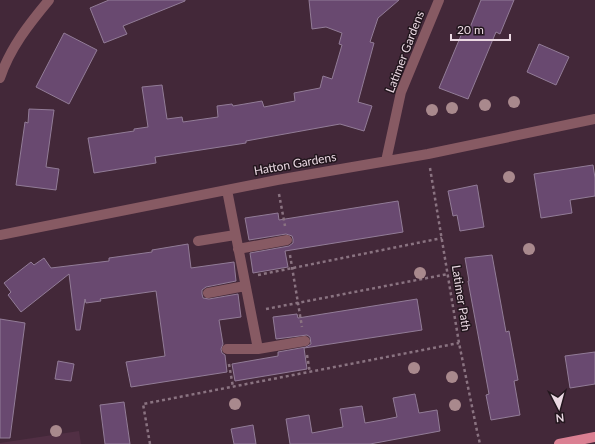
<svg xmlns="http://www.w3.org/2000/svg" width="595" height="444" font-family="Lato,sans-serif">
<rect width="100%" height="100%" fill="#432839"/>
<!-- built -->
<path fill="#512f44" d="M79 431 81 444H0V443Z"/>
<!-- building -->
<path fill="#694970" stroke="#927c97" d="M109 0H185V1L123 26 127 34 104 43 90 8Z
M309 0H399L378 18 370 42 374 43 358 102 372 106 364 131 340 124 246 141V143L155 157 156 163 94 173 88 138 134 131V129L148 127 142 87 162 85 167 119 182 117 183 122 218 117 217 106 232 104 233 106 262 101 264 107 295 101 294 93 320 88 323 76 332 79 342 45 339 44 342 33 326 27 312 29Z
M481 0H514L500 34 496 32 468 99 439 88 462 33 467 35Z
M64 33 97 50 69 104 36 87Z
M539 44 569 57 556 85 527 72Z
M29 109 54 110 46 167 59 169 56 190 16 185 25 122 28 123Z
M593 165 595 178V196L570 200 572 213 541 218 534 174Z
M477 185 484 227 460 231 457 215 453 216 448 191Z
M398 201 403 232 285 251 288 267 253 273 250 253 289 246 293 243V239L292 236 286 234 249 240 245 218 278 213 279 220Z
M188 244 191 268 234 262 236 281 206 287 202 290V294L203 298 209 299 238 294 241 317 219 320 223 344 221 349 222 353 225 355 227 372 131 387 126 362 165 356 156 291 100 299 101 301 86 303 85 299 80 330H76L69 274 21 312 8 295 11 292 4 283 31 262 34 265 44 258 51 268 109 261V258L152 252V250Z
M492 255 506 332 509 331 518 380 514 381 520 415 491 420 486 395 489 394 468 281H469L465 258Z
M417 299 422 330 304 348 307 369 235 381 232 364 278 356V352L306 347 311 344 310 337 307 335 276 339 273 317 297 314 298 318Z
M0 319 25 323 10 438H0Z
M595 352V384L570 388 565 356Z
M58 361 74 364 71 381 55 379Z
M415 394 419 413 437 410 440 431 370 444H290L286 419 309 415 312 433 343 427 340 409 362 406 365 423 382 420 397 417 393 398Z
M124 402 130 444H105L100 405Z
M253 425 256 444H234L231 429Z"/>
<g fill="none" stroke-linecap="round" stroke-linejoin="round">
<!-- path -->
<path stroke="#8a7381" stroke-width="2.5" stroke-dasharray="3 3" stroke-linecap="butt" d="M430 168 459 343 477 431 480 444
M279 194 285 226
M290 255 302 327
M258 275 442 238
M266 309 448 274
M307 355 310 373
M229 364 233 387
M150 444 143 404 459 343"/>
<!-- minor -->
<path stroke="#875a63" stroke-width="10" d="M0 78C10 48 29 24 49 0
M386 161 401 92 439 0
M227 190 258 349
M0 235 277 180 428 154 595 119
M198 241 235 235
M238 249 287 240
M208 293 245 286
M227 349H258L305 341"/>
<!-- major -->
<path stroke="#da7f92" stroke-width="10" d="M559 444 595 437"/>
</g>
<!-- trees -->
<g fill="#a9898d">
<circle cx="514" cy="102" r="6"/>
<circle cx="485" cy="105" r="6"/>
<circle cx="452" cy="108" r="6"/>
<circle cx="432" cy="110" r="6"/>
<circle cx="509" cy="177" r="6"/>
<circle cx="529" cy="249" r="6"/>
<circle cx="420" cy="273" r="6"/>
<circle cx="414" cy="368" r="6"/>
<circle cx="452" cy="377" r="6"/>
<circle cx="235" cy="404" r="6"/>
<circle cx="455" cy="405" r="6"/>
<circle cx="56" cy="431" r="6"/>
</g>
<g text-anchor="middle" stroke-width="3" stroke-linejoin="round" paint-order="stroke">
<!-- street labels -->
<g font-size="12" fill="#ebd9e3" stroke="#22161d">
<text transform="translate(405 52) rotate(-69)" y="4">Latimer Gardens</text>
<text transform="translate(295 164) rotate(-10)" y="4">Hatton Gardens</text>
<text transform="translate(461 298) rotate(81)" y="4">Latimer Path</text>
</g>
</g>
<!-- north arrow -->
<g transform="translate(559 408) rotate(174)" stroke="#22161d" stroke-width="3" paint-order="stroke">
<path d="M0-3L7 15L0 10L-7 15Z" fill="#ebd9e3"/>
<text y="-6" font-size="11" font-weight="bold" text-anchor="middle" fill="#ebd9e3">N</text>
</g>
<!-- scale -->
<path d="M451 34v6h59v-6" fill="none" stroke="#ebd9e3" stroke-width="2"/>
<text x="457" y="34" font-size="12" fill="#ebd9e3" stroke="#22161d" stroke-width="3" paint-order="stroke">20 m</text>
</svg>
